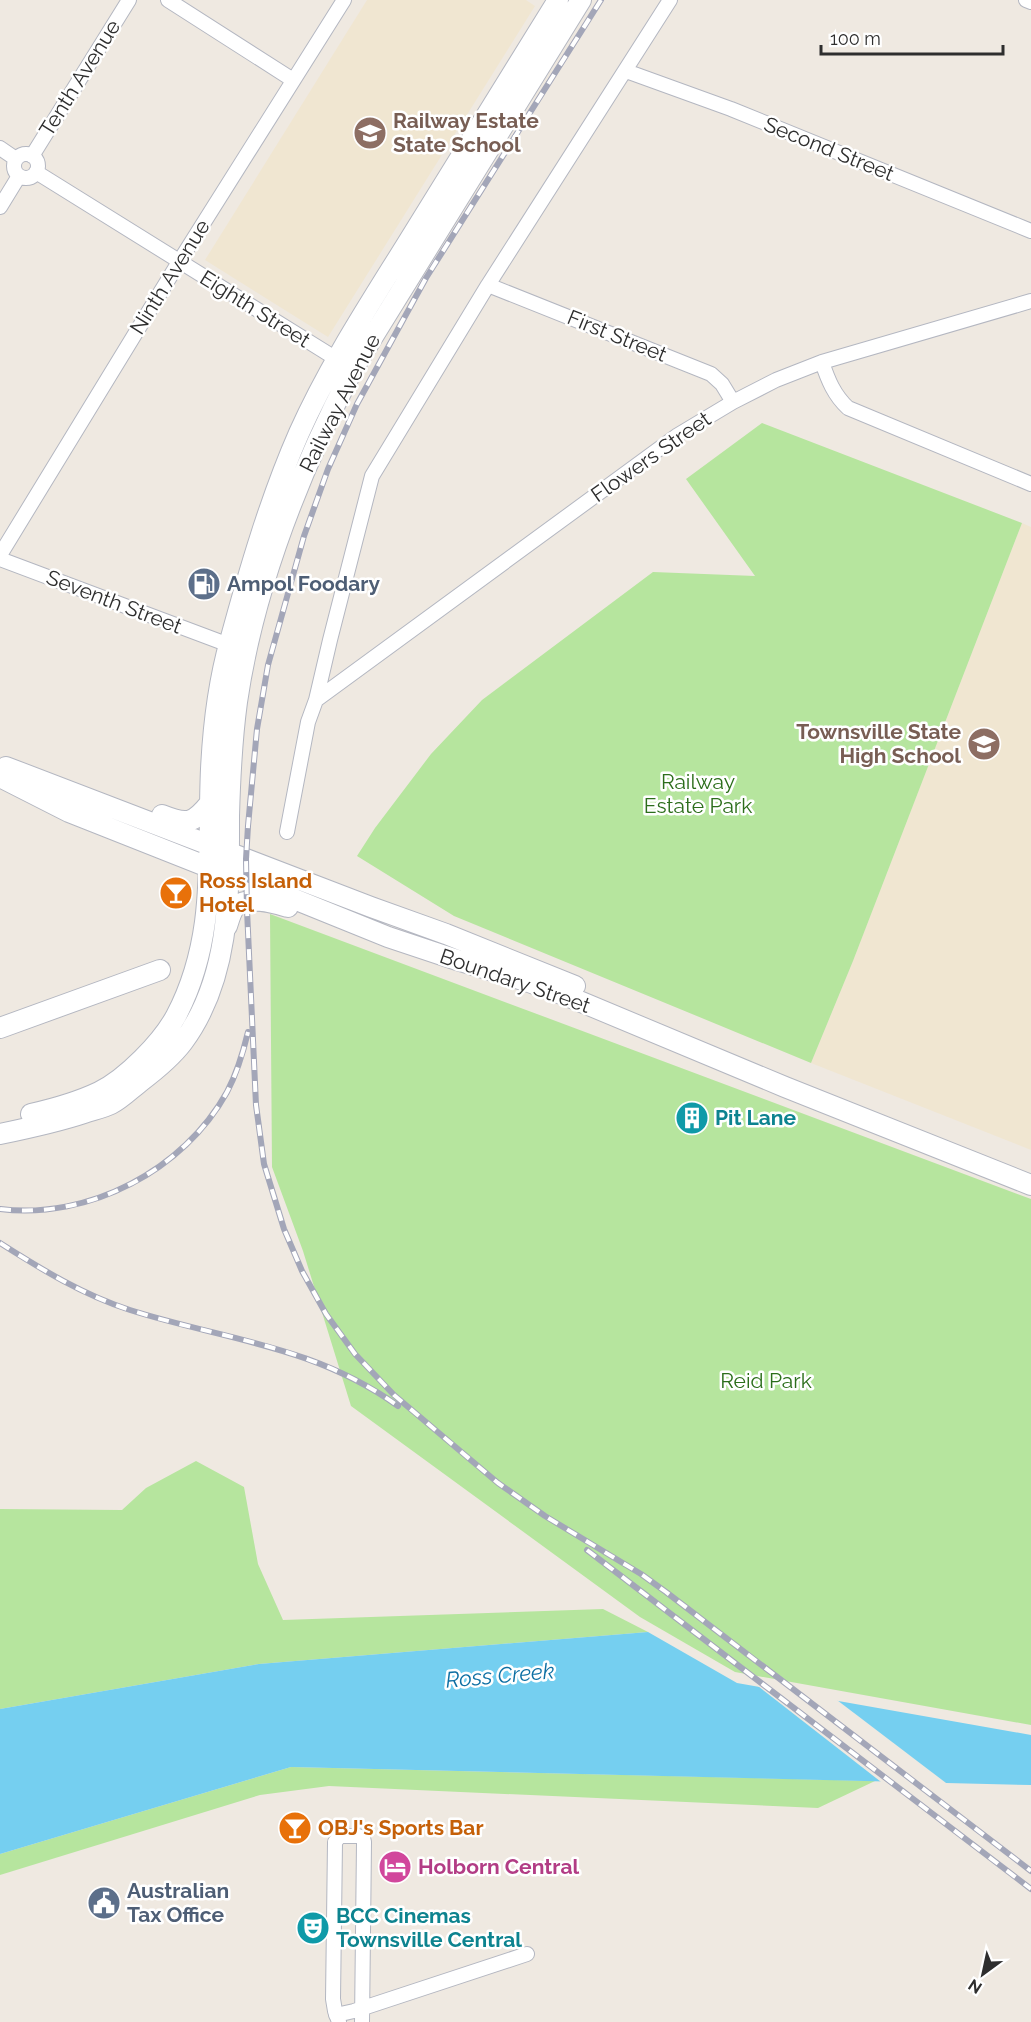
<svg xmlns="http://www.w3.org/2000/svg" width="1031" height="2022" font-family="Raleway,sans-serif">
<rect width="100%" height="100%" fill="#efe9e1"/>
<!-- education -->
<path fill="#f0e6d1" d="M367 0H526L535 6 328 337 205 260Z
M1022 523 1031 527V1150L811 1063 853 961Z"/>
<!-- green -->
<path fill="#b6e59e" d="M762 423 1022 523 853 961 811 1063 454 916 357 856 375 828 431 754 482 700 653 572 755 576 686 479Z
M270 914 1031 1199V1725L735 1672 640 1617 351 1406 303 1251 272 1167Z
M196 1461 244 1487 258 1564 283 1620 603 1609 648 1632 259 1664 0 1709V1509L122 1510 146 1488Z
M291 1767 875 1781 818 1808 329 1786 260 1795 0 1875V1854Z"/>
<!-- water -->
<path fill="#75cff0" d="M648 1632 737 1683 1031 1735V1785L291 1767 0 1854V1709L259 1664Z"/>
<!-- pier -->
<path fill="#efe9e1" d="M754 1683 833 1697 950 1786 885 1785Z"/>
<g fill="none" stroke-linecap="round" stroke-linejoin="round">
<!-- street casing -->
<g stroke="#b4b7c1" stroke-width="16">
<path id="street" d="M168 0 293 80
M1026 0 1031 2
M626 71 731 109 1031 231
M0 148 16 159
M14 166a12 12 0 1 1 24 0a12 12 0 1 1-24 0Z
M32 156 129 0
M36 172 343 363
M0 207 19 176
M488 285 711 374 722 384 733 402
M822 362C828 380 834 395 848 408L1031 484
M0 555 179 262 344 0
M0 559 229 645
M316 700 678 435 733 402 776 380 822 362 1031 301
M287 832 308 722 316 700 330 640 372 476 488 285 670 0
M336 2015 354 2011 527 1954
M339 2022 335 2011 333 1999 335 1842 340 1836H358L363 1838 364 1842 362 2022"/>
</g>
<!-- secondary casing -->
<g stroke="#b4b7c1" stroke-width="22">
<path id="secondary" d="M6 767 371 907 446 934 575 986
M0 777 69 812 208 867 252 882 388 937 457 960 529 982 567 996 785 1087 1031 1185
M162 815C187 825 193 824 210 803
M227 926C229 920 231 912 235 907 248 895 274 903 288 907
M0 1028 160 970
M31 1114C53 1109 78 1102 99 1092 126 1079 162 1042 176 1016 218 936 207 856 211 769 213 728 219 680 230 641 249 571 270 499 299 433 328 368 367 308 405 247 456 165 507 82 558 0
M0 1134C29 1128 57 1122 84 1113 93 1110 103 1108 111 1104 121 1099 131 1089 140 1082 156 1070 171 1058 183 1042 231 977 229 893 229 816 230 779 232 739 237 702 254 585 299 473 353 369L581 0"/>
</g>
<!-- street -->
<use href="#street" stroke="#fff" stroke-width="14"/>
<!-- secondary -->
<use href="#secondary" stroke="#fff" stroke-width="20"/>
<!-- rail casing -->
<g stroke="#a3a6b8" stroke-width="6">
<path id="rail" d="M601 0 426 278 357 404 328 469 304 536 268 665 257 729 248 826 246 859 247 910 256 1105 264 1164 284 1229 302 1271 326 1314 355 1354 394 1395 498 1483 545 1516 641 1574 666 1592 1031 1871
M0 1209C89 1220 184 1170 227 1092 237 1073 243 1053 248 1032
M0 1243C41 1269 83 1295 130 1310 225 1340 313 1345 398 1406
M587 1550 1031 1889"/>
</g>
<!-- rail -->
<use href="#rail" stroke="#fff" stroke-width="4" stroke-dasharray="11" stroke-linecap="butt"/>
</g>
<!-- icons -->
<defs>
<g id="school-disc" transform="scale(1.725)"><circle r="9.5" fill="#8d6e63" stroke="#fff"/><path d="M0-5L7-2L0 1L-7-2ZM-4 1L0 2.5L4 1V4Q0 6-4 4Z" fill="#fff"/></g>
<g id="fuel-disc" transform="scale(1.725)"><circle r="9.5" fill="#5c6f8a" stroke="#fff"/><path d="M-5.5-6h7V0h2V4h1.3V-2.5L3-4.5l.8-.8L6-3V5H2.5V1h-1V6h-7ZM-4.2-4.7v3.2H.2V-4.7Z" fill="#fff"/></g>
<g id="bar-disc" transform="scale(1.725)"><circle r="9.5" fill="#e8710a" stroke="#fff"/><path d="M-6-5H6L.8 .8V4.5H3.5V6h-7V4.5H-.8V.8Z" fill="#fff"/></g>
<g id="building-disc" transform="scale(1.725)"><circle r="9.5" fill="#0f9aa8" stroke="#fff"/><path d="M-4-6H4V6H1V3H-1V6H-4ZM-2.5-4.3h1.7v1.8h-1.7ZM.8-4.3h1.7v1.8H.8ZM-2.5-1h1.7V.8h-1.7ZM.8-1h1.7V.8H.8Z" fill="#fff"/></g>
<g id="hotel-disc" transform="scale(1.725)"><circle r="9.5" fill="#d1479c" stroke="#fff"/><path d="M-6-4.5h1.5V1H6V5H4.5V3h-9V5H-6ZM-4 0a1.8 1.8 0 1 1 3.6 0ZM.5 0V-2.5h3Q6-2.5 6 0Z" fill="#fff"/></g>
<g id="civic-disc" transform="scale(1.725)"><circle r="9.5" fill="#5c6f8a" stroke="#fff"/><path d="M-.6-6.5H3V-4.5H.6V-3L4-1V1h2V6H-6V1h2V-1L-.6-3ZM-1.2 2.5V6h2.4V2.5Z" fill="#fff"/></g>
<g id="theatre-disc" transform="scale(1.725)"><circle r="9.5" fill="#0f9aa8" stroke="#fff"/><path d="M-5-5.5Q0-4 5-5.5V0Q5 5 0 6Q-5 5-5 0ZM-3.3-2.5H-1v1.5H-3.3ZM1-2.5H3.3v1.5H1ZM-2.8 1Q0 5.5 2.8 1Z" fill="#fff"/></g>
</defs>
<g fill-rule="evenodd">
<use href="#school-disc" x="370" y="133"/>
<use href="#fuel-disc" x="204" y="584"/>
<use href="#school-disc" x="984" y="744"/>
<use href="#bar-disc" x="176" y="893"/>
<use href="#building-disc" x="692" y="1118"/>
<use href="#bar-disc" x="295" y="1828"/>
<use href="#hotel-disc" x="395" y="1867"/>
<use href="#civic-disc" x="104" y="1903"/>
<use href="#theatre-disc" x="313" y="1928"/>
</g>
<g text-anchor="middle" stroke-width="5" stroke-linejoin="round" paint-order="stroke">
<!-- street labels -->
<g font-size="21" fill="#2e2e2e" stroke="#fff">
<text transform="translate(80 78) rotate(-58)" y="7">Tenth Avenue</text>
<text transform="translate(829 149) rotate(22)" y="7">Second Street</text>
<text transform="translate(170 277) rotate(-58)" y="7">Ninth Avenue</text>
<text transform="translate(255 309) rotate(32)" y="7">Eighth Street</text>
<text transform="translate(617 336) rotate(22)" y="7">First Street</text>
<text transform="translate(340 403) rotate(-63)" y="7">Railway Avenue</text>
<text transform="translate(651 457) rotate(-35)" y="7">Flowers Street</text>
<text transform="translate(114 602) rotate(21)" y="7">Seventh Street</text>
<text transform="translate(515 981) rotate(19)" y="7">Boundary Street</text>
</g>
<!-- education labels -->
<g font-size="21" font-weight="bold" fill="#785e54" stroke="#fff" text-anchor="start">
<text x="393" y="128">Railway Estate<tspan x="393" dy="24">State School</tspan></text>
<text x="961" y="739" text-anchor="end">Townsville State<tspan x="961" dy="24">High School</tspan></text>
</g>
<!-- service labels -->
<g font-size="21" font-weight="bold" fill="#4e5e75" stroke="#fff" text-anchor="start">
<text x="227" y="591">Ampol Foodary</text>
<text x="127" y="1898">Australian<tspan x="127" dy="24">Tax Office</tspan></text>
</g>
<!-- park labels -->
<g font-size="21" fill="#2c6e1b" stroke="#fff">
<text x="698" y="789">Railway<tspan x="698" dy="24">Estate Park</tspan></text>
<text x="766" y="1388">Reid Park</text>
</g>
<!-- food labels -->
<g font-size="21" font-weight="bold" fill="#c56008" stroke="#fff" text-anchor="start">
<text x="199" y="888">Ross Island<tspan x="199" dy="24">Hotel</tspan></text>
<text x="318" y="1835">OBJ's Sports Bar</text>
</g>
<!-- culture labels -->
<g font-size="21" font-weight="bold" fill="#0d838f" stroke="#fff" text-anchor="start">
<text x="715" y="1125">Pit Lane</text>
<text x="336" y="1923">BCC Cinemas<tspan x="336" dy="24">Townsville Central</tspan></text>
</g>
<!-- hotel labels -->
<g font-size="21" font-weight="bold" fill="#b23c85" stroke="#fff" text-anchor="start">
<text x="418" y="1874">Holborn Central</text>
</g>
<!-- water labels -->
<g font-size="22" font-style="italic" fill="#0d6fa3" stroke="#fff">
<text transform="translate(500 1675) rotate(-5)" y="8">Ross Creek</text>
</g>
</g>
<!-- north arrow -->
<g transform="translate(983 1974) rotate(213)" stroke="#ffffff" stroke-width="4.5" paint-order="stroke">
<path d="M0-4.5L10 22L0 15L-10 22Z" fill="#2e2e2e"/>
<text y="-9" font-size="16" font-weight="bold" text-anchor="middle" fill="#2e2e2e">N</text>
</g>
<!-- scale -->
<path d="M821 45v9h182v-9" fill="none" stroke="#2e2e2e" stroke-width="3"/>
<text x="830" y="45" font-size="18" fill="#2e2e2e" stroke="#ffffff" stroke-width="4.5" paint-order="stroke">100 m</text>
</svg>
